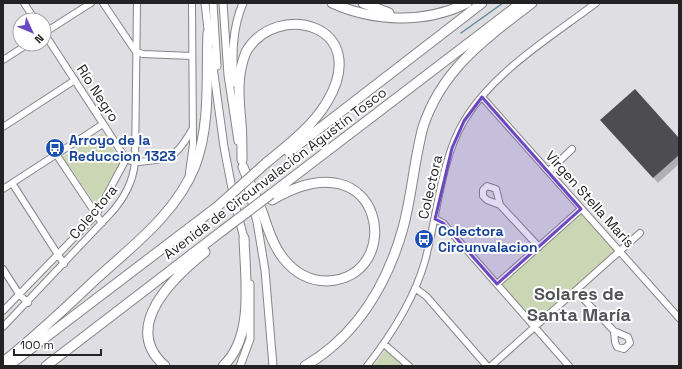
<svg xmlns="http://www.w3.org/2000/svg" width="682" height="369" font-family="'Space Grotesk',sans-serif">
<rect width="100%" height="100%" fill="#dedee3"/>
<!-- green -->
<path fill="#cbd7b4" d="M102 133 121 161 96 205 63 157Z
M580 213 615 251 535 324 501 283Z
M386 350 403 366H373Z"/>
<!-- shadow -->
<path fill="#0003" d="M602 120 679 139V164L658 183Z"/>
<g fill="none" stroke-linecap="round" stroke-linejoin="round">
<!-- stream -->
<path stroke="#5f8a97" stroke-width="1.5" d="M461 33 503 3"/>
</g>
<!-- building -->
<path fill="#4d4d51" d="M635 89 679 138V155L653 178 600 120Z"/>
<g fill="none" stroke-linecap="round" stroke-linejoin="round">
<!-- minor casing -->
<g stroke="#85858a" stroke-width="8">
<path id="minor" d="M24 3 35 20
M103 3 136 52 143 54 192 56
M44 33 126 159C133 163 140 162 148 161 174 159 180 151 193 128
M44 33 91 3
M3 60 28 44
M482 97 679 318
M3 127 75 80
M56 154 102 223
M549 171 572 149
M189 173 193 144 192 3
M12 183 64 264
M487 186 496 189 500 205 487 200 483 196V190Z
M3 189 103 124
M500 205 539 247
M435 219 443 223 569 366
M3 269 19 294 28 303
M497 284 581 209
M415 288 426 296 487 366
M576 291 614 331
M3 311 96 215 126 159
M3 327 110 214C124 199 133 183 135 162L137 3
M614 331 628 337 630 343 624 349 617 347 615 342Z
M384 344 409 366
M367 366C392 334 414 300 425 261 437 217 441 159 464 121 493 72 551 37 596 3
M491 366 640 233"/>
</g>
<!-- major casing -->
<g stroke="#85858a" stroke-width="9">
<path id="major" d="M205 3 209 38
M213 3 217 66
M223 3 228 75 238 141
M211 52 224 147 235 204 245 242
M234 83C232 55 232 29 243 3
M246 181 257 222 265 270 273 366
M240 366 250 339V284"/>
</g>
<!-- highway casing -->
<g stroke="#85858a" stroke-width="11">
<path id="highway" d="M332 3C374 22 425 24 467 3
M363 3 389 13
M289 152 482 3
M242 160C242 148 242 135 241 123 239 99 236 76 246 52 276 0 373 24 327 102 312 127 288 145 266 163
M243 167C249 182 257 198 263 214 268 229 273 245 283 258 294 272 309 281 327 281 407 278 385 133 272 200
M271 194 521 3
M3 362C35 337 64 309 94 281 131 247 176 214 195 166 211 124 206 76 208 33
M8 366 218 206
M46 366 222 231
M165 366C120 327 174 277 205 252
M223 366C255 337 245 277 244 238
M305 366C356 336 387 285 403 228 412 195 414 161 423 127 442 69 485 39 532 3"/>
</g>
<!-- minor -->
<use href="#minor" stroke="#fff" stroke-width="6"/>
<!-- major -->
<use href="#major" stroke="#fff" stroke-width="7"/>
<!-- highway -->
<use href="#highway" stroke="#fff" stroke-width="9"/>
<!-- highway-bridge casing -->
<g stroke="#85858a" stroke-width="11" stroke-linecap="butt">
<path id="highway-bridge" d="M218 206 266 163
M222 231 271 194"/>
</g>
<!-- highway-bridge -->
<use href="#highway-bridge" stroke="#fff" stroke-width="9"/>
</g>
<!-- marked area -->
<path fill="#6b48c1" fill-opacity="0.2" stroke="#6b48c1" stroke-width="3" stroke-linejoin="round" d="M482 97 581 209 497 284 443 223 435 219 452 148 464 121Z"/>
<!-- icons -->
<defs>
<g id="bus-disc" transform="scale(1)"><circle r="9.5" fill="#1a4fb4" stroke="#fff"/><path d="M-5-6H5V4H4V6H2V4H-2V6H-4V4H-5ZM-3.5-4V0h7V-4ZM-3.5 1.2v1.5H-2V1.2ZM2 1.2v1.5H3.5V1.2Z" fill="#fff"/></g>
</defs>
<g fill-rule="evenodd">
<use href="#bus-disc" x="55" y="148"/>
<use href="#bus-disc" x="424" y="239"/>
</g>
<g text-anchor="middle" stroke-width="4" stroke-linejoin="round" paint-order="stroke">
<!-- street labels -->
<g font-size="14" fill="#232325" stroke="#fff">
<text transform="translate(98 93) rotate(57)" y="5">Río Negro</text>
<text transform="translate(275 173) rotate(-37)" y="5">Avenida de Circunvalación Agustín Tosco</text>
<text transform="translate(430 187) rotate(-77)" y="5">Colectora</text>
<text transform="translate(590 199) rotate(48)" y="5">Virgen Stella Maris</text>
<text transform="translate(93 212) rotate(-50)" y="5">Colectora</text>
</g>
<!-- transit labels -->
<g font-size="14" font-weight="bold" fill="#164399" stroke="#fff" text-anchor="start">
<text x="69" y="145">Arroyo de la<tspan x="69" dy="16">Reduccion 1323</tspan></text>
<text x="438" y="236">Colectora<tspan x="438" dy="16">Circunvalacion</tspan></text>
</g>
<!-- district labels -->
<g font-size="18" font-weight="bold" fill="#545458" stroke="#fff">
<text x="579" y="300">Solares de<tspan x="579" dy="21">Santa María</tspan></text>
</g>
</g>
<!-- border -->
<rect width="682" height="369" fill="none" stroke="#232325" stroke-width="8"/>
<!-- north arrow -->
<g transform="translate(32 32) rotate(134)"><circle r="19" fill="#ffffff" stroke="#a7a7a8"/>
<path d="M0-3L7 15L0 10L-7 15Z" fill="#6b48c1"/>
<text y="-6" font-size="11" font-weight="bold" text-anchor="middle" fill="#232325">N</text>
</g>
<!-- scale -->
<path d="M14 349v6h87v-6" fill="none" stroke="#232325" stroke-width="2"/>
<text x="20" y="349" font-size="12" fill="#232325" stroke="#ffffff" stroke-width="3" paint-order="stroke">100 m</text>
</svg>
